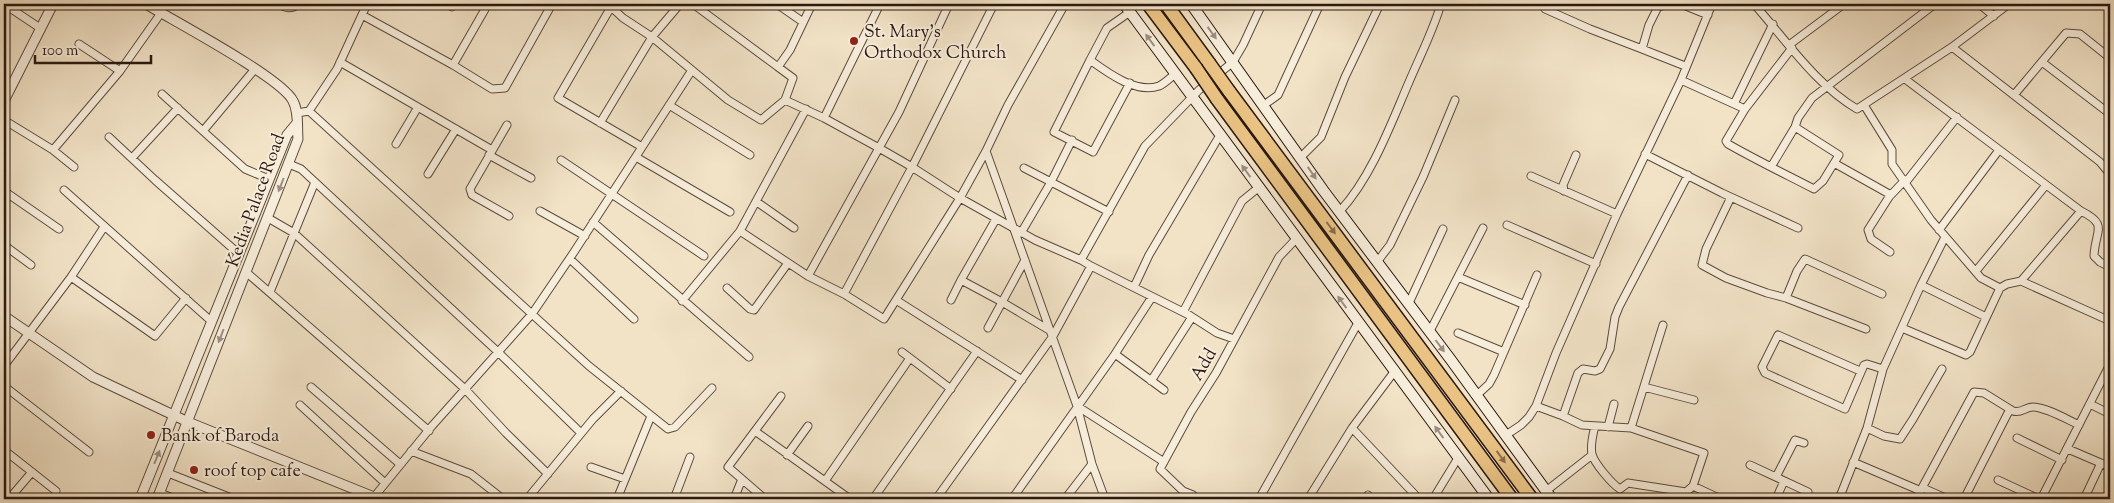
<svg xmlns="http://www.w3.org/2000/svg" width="2114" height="503" font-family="'Sorts Mill Goudy',serif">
<rect width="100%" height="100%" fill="#f2e3c7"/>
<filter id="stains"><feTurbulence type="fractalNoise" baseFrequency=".004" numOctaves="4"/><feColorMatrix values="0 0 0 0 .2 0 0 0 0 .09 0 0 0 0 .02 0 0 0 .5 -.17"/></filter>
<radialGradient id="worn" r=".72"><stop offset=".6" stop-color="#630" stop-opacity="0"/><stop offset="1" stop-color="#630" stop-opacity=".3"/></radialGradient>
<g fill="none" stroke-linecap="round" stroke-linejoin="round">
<!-- minor casing -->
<g stroke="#5c4c3e" stroke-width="9">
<path id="minor" d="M4 4 40 28
M278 4C286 8 291 10 298 4
M447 4 452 7
M608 4 623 18 652 37 728 100 761 120 785 100
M693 4 778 67
M777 4 803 22
M812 4 790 50 778 67 793 78 785 100 824 118
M1065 4 1008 105 986 151 1077 406 1092 464 1105 499
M1548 4 1545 9 1590 29 1642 49
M1669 4 1658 7 1649 25 1642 49 1685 66
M1681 4 1708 15
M1754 4C1786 40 1815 84 1857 109L1952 47 2009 4
M1979 4 1994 16
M611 7 558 98 642 147
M1130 12 1107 28 1090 60C1108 73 1136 94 1159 86 1164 84 1170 78 1175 74
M362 15 453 65 492 89 505 88 552 4
M79 44 120 71
M1789 45 1844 4
M1952 47 2100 162 2110 174
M1090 60 1054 132 1093 152 1130 83
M340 62 492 150
M2042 62 2110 114
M453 65 488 4
M1905 79 2081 211C2109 225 2095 230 2094 256L2100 262 2110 267
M1681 80 1745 109 1726 141 1728 144C1756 160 1785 174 1814 189L1823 181 1839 155 1795 127 1771 167
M162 94 245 169 269 179
M2014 95 2066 33 2080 34 2110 58
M1734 104 1773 24
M669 105 750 155
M1264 105 1278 95 1320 4
M1864 105 1892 150V164L1931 220 1981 278 2000 288 2007 284 2021 281 2110 321
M1745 109 1792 48
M309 111 589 366 668 429 675 427 712 388
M297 113 309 111 337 69 367 4
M4 120 53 150 120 71 161 13
M600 123 652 37 680 4
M507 125 470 189 472 195 509 216
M1795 127 1798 118 1812 98 1935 4
M203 131 255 69
M109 137 155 180 239 254
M396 144 418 107
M53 150 74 167
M986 151 960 198 912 167 994 4
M1645 154 1722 193 1798 228
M489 155 531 178
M636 157 730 212
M1301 157 1321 137 1345 77 1380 4
M132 158 178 108
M561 160 704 256
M1834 163 1891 195
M289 164 301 169 498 352 581 433
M1024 168 1109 212
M428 174 456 129
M1531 176 1617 214
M1906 182 1957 117
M64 190 211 321
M4 191 59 229
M1564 191 1563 185 1576 155
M1731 197 1706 249 1702 265 1726 278 1767 293 1786 298 1866 329
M757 202 794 228
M540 211 585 236
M1340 211C1371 178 1391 124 1409 82 1420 56 1433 31 1441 4
M268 218 294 233 465 389 506 433 548 474
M996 219 961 280 1002 302 1049 330
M593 222 749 357
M1507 225 1596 264
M1939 230 1999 150
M740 231 808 276 844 294 912 167 879 148 899 112 949 4
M1021 233 1051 182 1072 140
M4 245 31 265
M1890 252 1871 239 1868 230 1889 197 1905 180
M570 259 634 319
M1377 262 1390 245 1423 177 1455 100
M1091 266 1189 315 1217 333 1234 339
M1976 271 2046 185
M246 272 429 431
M808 276 879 148 824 118 880 4
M71 277 155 336 186 298
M1458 277 1525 305
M2021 281 2081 211
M1921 285 1986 317
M1134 287 1149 255 1220 135
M727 288 750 309 754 310 788 263
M270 292 315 182
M844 294 884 319 960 198 1035 240 1081 260
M1152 297 1115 354 1164 390
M1786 298 1797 271 1805 259 1882 294
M896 300 1022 380
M951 300 961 280
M682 301 740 231 806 109
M1409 303 1443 229
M1183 312 1242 201 1258 188
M988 328 1025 260
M1902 328 1966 355 1970 352 2000 288
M1430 331 1483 228
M1458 333 1504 352
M902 352 951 389
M4 366 71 277 104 227
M1860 371 1778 335 1762 367 1765 373 1845 409 1864 365 1867 364 1883 369
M1151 381 1192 317
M4 386 89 452
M311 387 400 464
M1644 387 1694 400
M1477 395 1489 384 1494 375 1537 275
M2090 404 2110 414
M300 405 385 483
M1077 406 1164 462
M1536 406 1563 416 1578 373 1583 369 1595 371 1600 369 1610 349 1615 317 1619 307 1688 175
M1563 416 1582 425 1631 428 1704 453 1693 486
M1595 426C1593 434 1590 445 1592 454 1594 463 1612 484 1620 489L1628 483 1686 492
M1608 427 1614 404
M1352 428 1419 499
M1631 428 1663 325
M1867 428 1884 436 1900 439 1913 419 1942 369
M755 431 850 499
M1506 435 1521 425 1529 417 1536 406 1556 353 1617 214 1681 80 1712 4
M2017 438 2062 460
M2068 449 2110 467
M4 450 32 472 9 499
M411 451 471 474 503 499
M787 455 808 426
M1853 462 1921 491
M1750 465 1808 492
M591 467 625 479
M32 472 56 491
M168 473 234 499
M1776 477 1795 440 1804 443
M1998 480 2039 499
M825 481 910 358
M1923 488 1948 499
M1546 491 1592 455
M160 493 175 499
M1193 495 1183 491 1160 469 1191 412 1216 373 1279 257 1297 238
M374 497 432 426 532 314 574 252 692 70
M527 499 593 419 621 391
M617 499 651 416
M674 499 690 457
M734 499 742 479
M765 499 728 467 781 396
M873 499 977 351
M936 499 1053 336 1091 266 1081 260 1145 146 1199 90 1233 62 1243 45 1262 4
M1012 499 1115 354
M1065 499 1092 464
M1259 499 1358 323
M1308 499 1352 428 1394 372
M1366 499 1368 495
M1433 499 1458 458
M1682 499 1686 492 1693 486 1721 499
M1776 499 1784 481
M1839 499 1867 428 1883 369 1921 285 1945 237
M1916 499 1974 392 1984 393 2013 411C2021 414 2025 407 2033 407 2048 408 2066 419 2079 425
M1964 499 2010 409
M2041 499 2108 368
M2084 499 2101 463"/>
</g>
<!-- tertiary casing -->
<g stroke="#5c4c3e" stroke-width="11">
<path id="tertiary" d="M146 4C174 21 282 78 293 101 299 112 297 127 298 139L157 499
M4 101 53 4
M4 316 93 377 188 422 379 499
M140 499 287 135 297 123"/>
</g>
<!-- secondary casing -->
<g stroke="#2a1911" stroke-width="12">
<path id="secondary" d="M1124 4 1489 499
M1191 4 1323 190 1451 360 1552 499"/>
</g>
<!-- trunk casing -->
<g stroke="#2a1911" stroke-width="15">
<path id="trunk" d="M1148 4 1196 68
M1166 4 1209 63
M1229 91 1532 499
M1217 99 1512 499"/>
</g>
<!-- minor -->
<use href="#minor" stroke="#f7eddb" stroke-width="7"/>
<!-- tertiary -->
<use href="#tertiary" stroke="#f7eddb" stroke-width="9"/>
<!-- secondary -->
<use href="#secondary" stroke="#f7eddb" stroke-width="10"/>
<!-- trunk -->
<use href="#trunk" stroke="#e9c284" stroke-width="12"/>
<!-- trunk-bridge casing -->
<g stroke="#2a1911" stroke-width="15" stroke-linecap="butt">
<path id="trunk-bridge" d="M1209 63 1229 91
M1196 68 1217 99"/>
</g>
<!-- trunk-bridge -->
<use href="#trunk-bridge" stroke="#e9c284" stroke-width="12"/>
</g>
<!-- one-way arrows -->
<defs><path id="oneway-solid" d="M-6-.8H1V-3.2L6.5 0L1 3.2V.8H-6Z" transform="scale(1.25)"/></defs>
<g fill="#9b8e80">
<use href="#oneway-solid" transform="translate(1212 33) rotate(54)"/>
<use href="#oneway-solid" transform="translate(1150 40) rotate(-126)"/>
<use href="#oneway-solid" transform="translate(1246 171) rotate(-126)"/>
<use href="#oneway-solid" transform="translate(1312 173) rotate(55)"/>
<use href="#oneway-solid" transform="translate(281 185) rotate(111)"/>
<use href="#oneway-solid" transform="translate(1342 302) rotate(-126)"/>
<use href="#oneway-solid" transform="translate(221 336) rotate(111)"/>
<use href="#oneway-solid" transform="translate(1440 346) rotate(53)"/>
<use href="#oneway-solid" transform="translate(1439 432) rotate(-126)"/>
<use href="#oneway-solid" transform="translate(157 457) rotate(-68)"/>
</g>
<g fill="#8a6e4a">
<use href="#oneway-solid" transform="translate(1331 228) rotate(53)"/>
<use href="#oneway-solid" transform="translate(1501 457) rotate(54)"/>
</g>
<!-- markers -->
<g fill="#8f2418" stroke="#f7eddb" stroke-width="2">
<circle cx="854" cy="41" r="5"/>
<circle cx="151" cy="435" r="5"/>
<circle cx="194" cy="470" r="5"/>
</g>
<g text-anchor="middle" stroke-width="4" stroke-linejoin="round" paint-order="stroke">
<!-- poi labels -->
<g font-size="18" fill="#2a1911" stroke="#f7eddb" text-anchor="start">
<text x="864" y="37">St. Mary's<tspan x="864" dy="21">Orthodox Church</tspan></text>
<text x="161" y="441">Bank of Baroda</text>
<text x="204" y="476">roof top cafe</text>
</g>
<!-- street labels -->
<g font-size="18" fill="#2a1911" stroke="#f7eddb">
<text transform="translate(255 200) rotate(-70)" y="6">Kedia Palace Road</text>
<text transform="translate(1203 364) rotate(-60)" y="6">Add</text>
</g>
</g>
<!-- margin -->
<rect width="2114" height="503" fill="none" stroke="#f2e3c7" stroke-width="20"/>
<rect x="5" y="5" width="2104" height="493" fill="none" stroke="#2a1911" stroke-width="2.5"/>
<rect x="10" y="10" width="2094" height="483" fill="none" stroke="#2a1911"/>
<!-- scale -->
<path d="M35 55v8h116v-8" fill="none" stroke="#2a1911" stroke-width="2.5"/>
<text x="42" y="55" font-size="15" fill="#2a1911" stroke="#f7eddb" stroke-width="4" paint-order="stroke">100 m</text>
<rect width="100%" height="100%" filter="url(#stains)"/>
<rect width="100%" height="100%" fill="url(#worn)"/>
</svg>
